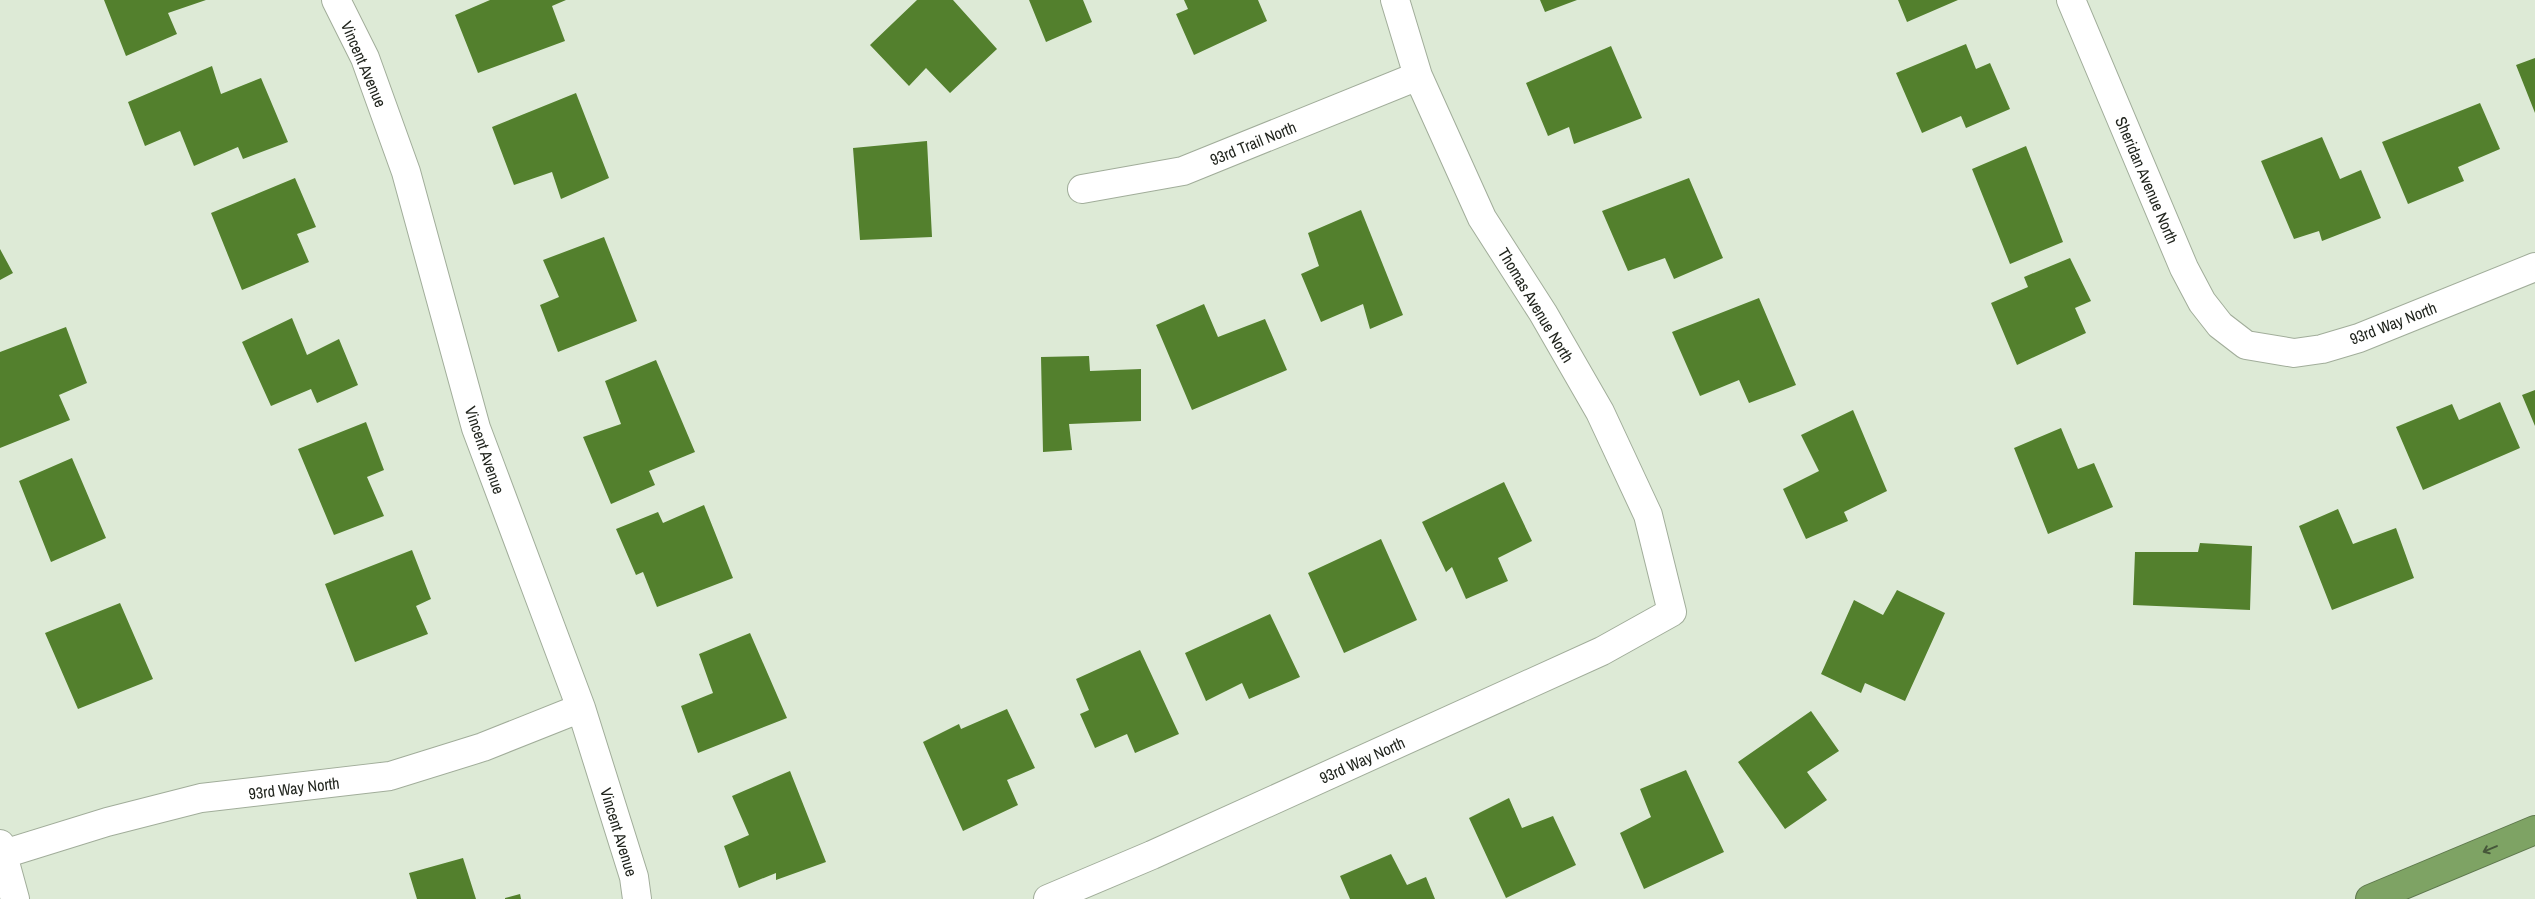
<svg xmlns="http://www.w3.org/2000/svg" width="2535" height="899" font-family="'Archivo Narrow',sans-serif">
<rect width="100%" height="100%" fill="#ddead6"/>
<!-- building -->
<path fill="#53802d" d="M104 0H206L168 13 177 34 126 56Z
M490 0H566L552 6 565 41 478 73 455 15Z
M917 0H953L997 49 950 93 926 68 909 86 870 45Z
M1029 0H1083L1092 22 1046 42Z
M1184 0H1258L1267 21 1194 55 1176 14 1188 9Z
M1540 0H1577L1545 12Z
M1898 0H1958L1907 22Z
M1966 44 1976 69 1990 63 2010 109 1966 128 1961 116 1922 133 1896 73Z
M1611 46 1642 118 1574 144 1569 127 1548 136 1526 83Z
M2535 58V113L2516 65Z
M212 66 221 94 261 78 288 142 243 159 238 147 194 166 180 131 145 146 128 102Z
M576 93 609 178 561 199 552 172 514 185 492 127Z
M2480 103 2500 149 2458 167 2464 181 2408 204 2382 142Z
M2322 137 2340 179 2361 170 2381 218 2322 241 2319 231 2294 239 2261 161Z
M927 141 932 237 860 240 853 148Z
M2026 146 2063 242 2010 264 1972 169Z
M295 178 316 227 297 234 309 262 242 290 211 213Z
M1689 178 1723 258 1674 279 1665 258 1628 271 1602 211Z
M1361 210 1403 315 1370 329 1363 304 1321 322 1301 274 1319 266 1308 233Z
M604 237 637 321 558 352 540 305 559 297 543 260Z
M0 249 13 273 0 280Z
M2070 258 2091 301 2075 308 2086 333 2017 365 1991 303 2028 287 2024 277Z
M1759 298 1796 385 1749 403 1739 380 1700 396 1672 332Z
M1204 304 1218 337 1265 319 1287 370 1192 410 1156 325Z
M292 318 307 355 339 339 358 385 317 403 311 389 271 406 242 342Z
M66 327 87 383 59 395 70 420 0 448V352Z
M1089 356 1090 371 1141 369V421L1069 424 1072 450 1043 452 1041 357Z
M656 360 695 452 649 471 655 485 611 504 583 437 621 424 605 381Z
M2535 390V426L2522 395Z
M2500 402 2520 448 2423 490 2396 427 2452 404 2459 420Z
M1853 410 1887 491 1844 512 1848 521 1806 539 1783 489 1819 471 1801 435Z
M366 422 384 470 367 477 384 516 334 535 298 449Z
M2061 428 2078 469 2094 463 2113 507 2048 534 2014 448Z
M72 458 106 538 51 562 19 481Z
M1504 482 1532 541 1498 558 1508 581 1466 599 1452 567 1446 572 1422 522Z
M704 505 733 578 657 607 643 572 636 575 616 529 658 512 663 523Z
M2338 509 2353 544 2396 528 2414 578 2332 610 2299 526Z
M1381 539 1417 620 1344 653 1308 573Z
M2200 543 2252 546 2250 610 2133 605 2135 552H2198Z
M412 550 431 599 416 606 428 634 355 662 325 584Z
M1897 590 1945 613 1905 701 1865 683 1861 693 1821 674 1854 600 1883 615Z
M120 603 153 679 78 709 45 633Z
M1270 614 1300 677 1249 699 1242 683 1206 701 1185 653Z
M750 633 787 718 698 753 681 706 713 693 699 654Z
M1140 650 1179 734 1135 753 1127 734 1095 748 1080 714 1089 710 1076 679Z
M1007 709 1035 768 1007 780 1018 805 963 831 923 742 959 724 961 729Z
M1811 711 1839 751 1807 772 1827 800 1785 829 1738 762Z
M1686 770 1724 852 1644 889 1620 833 1651 817 1640 789Z
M790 771 826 862 776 880V873L739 888 724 846 749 835 732 796Z
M1509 798 1522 828 1553 816 1576 865 1506 898 1469 818Z
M1391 854 1407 885 1426 877 1435 899H1350L1340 876Z
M463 858 476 899H417L409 873Z
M520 894 521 899H505V898Z"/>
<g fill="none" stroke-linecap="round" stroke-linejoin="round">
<!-- minor casing -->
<g stroke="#a1ad9a" stroke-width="30">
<path id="minor" d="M336 0 365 58 406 172 476 428 581 708 634 877 637 899
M2071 0 2184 268 2202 302 2220 325 2246 345 2294 353 2322 349 2359 338 2535 267
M1082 189 1183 171 1418 76
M0 844 15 899
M4 854 107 822 201 798 390 776 483 747 581 708
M1048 899 1152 855 1602 651 1672 612 1648 515 1600 412 1543 313 1482 218 1418 76 1395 0"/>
</g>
<!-- highway casing -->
<g stroke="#5d774c" stroke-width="30">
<path id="highway" d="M2370 899 2535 830"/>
</g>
<!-- minor -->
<use href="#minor" stroke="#fff" stroke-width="28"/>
<!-- highway -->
<use href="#highway" stroke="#7ea364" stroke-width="28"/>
</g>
<!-- one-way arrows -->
<defs><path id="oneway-shaft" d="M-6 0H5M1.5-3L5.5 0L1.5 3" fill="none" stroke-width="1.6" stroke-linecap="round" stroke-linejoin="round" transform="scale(1.25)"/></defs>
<use stroke="#46573a" href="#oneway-shaft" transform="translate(2490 849) rotate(157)"/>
<g text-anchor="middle" stroke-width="4" stroke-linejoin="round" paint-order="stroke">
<!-- street labels -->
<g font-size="16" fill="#21251e" stroke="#fff">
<text transform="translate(364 64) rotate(67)" y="6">Vincent Avenue</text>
<text transform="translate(1253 143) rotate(-22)" y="6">93rd Trail North</text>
<text transform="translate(2147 180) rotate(67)" y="6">Sheridan Avenue North</text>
<text transform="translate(1536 305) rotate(59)" y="6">Thomas Avenue North</text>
<text transform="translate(2393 323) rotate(-21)" y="6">93rd Way North</text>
<text transform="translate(485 450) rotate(71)" y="6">Vincent Avenue</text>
<text transform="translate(1362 760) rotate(-24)" y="6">93rd Way North</text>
<text transform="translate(294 788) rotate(-7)" y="6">93rd Way North</text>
<text transform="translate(619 832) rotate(73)" y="6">Vincent Avenue</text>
</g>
</g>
</svg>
